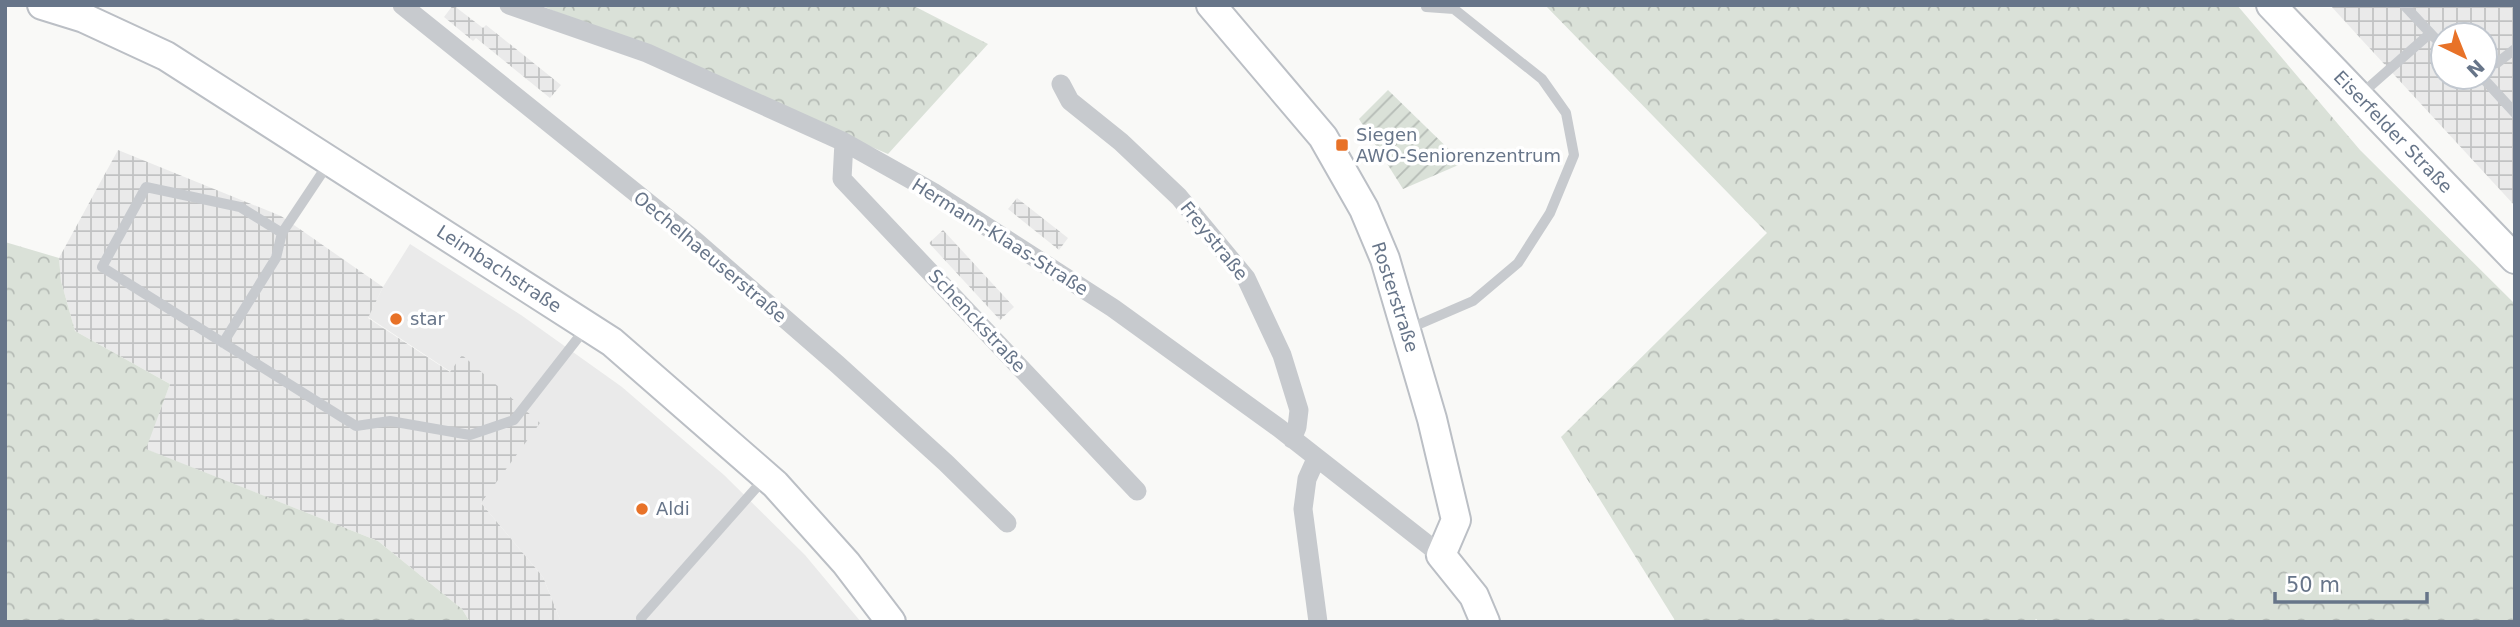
<svg xmlns="http://www.w3.org/2000/svg" width="2520" height="627" font-family="'DejaVu Sans',sans-serif">
<defs>
<pattern id="industrial-grid" width="8" height="8" patternUnits="userSpaceOnUse" patternTransform="scale(1.75)"><rect width="8" height="8" fill="#eaeaea"/><path d="M0 4h8M4 0v8" fill="none" stroke="#c1c2c3"/></pattern>
<pattern id="forest-crowns" width="20" height="18" patternUnits="userSpaceOnUse" patternTransform="scale(1.75)"><rect width="20" height="18" fill="#dae1d8"/><path d="M2 6a3 3 0 1 1 6 0M12 15a3 3 0 1 1 6 0" fill="none" stroke="#b5bbb5"/></pattern>
<pattern id="garden-furrows" width="10" height="10" patternUnits="userSpaceOnUse" patternTransform="scale(1.75)"><rect width="10" height="10" fill="#dae1d8"/><path d="M-1 1l2-2M0 10L10 0M9 11l2-2" fill="none" stroke="#b5bbb5"/></pattern>
</defs>
<rect width="100%" height="100%" fill="#f9f9f7"/>
<!-- built -->
<path fill="#eaeaea" d="M410 244 521 315 622 387 724 475 805 555 861 622H561L543 577 481 503 463 355 451 372 368 317 383 287Z"/>
<!-- industrial -->
<path fill="url(#industrial-grid)" fill-rule="evenodd" d="M453 5 483 28 486 25 561 85 550 98 476 38 473 41 444 17Z
M2330 5H2515V206L2362 40ZM2443 35H2485V77H2443Z
M118 150 281 216 383 287 368 318 450 372 462 355 540 423 481 503 543 577 561 622H470L462 609 378 541 145 449 170 384 75 331 61 281 59 258Z
M1017 198 1068 238 1059 250 1008 209Z
M943 230 1014 307 1000 320 929 243Z"/>
<!-- forest -->
<path fill="url(#forest-crowns)" d="M540 5H912L988 44 888 154Z
M1545 5H2237L2360 150 2515 304V622H2040L2036 619 2033 622H1676L1561 437 1767 233Z
M5 242 59 258 61 281 75 331 170 384 146 449 378 541 462 609 470 622H5Z"/>
<!-- garden -->
<path fill="url(#garden-furrows)" d="M1388 90 1463 163 1403 189 1359 119Z"/>
<g fill="none" stroke-linecap="round" stroke-linejoin="round">
<!-- secondary casing -->
<g stroke="#bbbfc5" stroke-width="32">
<path id="secondary" d="M42 5 84 18 166 56 612 342 775 484 846 563 891 622
M1211 5 1323 137 1364 209 1385 259 1432 419 1456 520 1441 555 1474 596 1485 622
M2271 5 2515 259"/>
</g>
<!-- lane -->
<path stroke="#c7cace" stroke-width="10" d="M2404 5 2432 35
M2485 65 2497 63 2515 49
M2482 77 2515 113
M2359 96 2426 37 2432 35 2443 46
M282 233 240 207 146 187 102 267 356 426 390 421 470 435 514 420 585 329
M1408 329 1473 301 1518 263 1550 213 1574 155 1566 113 1542 79 1454 9 1426 7
M223 343 276 258 282 233 328 164
M642 622 641 618 764 479"/>
<!-- street -->
<path stroke="#c7cace" stroke-width="19" d="M402 5 692 238 837 364 946 463 1007 523
M509 5 647 53 844 142 933 192 1113 308 1279 428 1441 555
M1061 84 1070 101 1121 142 1179 197 1246 278 1282 355 1299 410 1297 427 1292 439
M844 142 842 179 1137 491
M1316 459 1307 479 1303 509 1318 622"/>
<!-- secondary -->
<use href="#secondary" stroke="#fff" stroke-width="28"/>
</g>
<!-- markers -->
<g fill="#e87228" stroke="#fff" stroke-width="2.5">
<rect x="1335" y="138" width="14" height="14" rx="3.5"/>
<circle cx="396" cy="319" r="7"/>
<circle cx="642" cy="509" r="7"/>
</g>
<g text-anchor="middle" stroke-width="7" stroke-linejoin="round" paint-order="stroke">
<!-- street labels -->
<g font-size="18" fill="#677589" stroke="#fff">
<text transform="translate(2393 132) rotate(46)" y="6">Eiserfelder Straße</text>
<text transform="translate(1000 237) rotate(32)" y="6">Hermann-Klaas-Straße</text>
<text transform="translate(1214 241) rotate(51)" y="6">Freystraße</text>
<text transform="translate(710 257) rotate(40)" y="6">Oechelhaeuserstraße</text>
<text transform="translate(499 269) rotate(33)" y="6">Leimbachstraße</text>
<text transform="translate(1395 297) rotate(72)" y="6">Rosterstraße</text>
<text transform="translate(977 321) rotate(47)" y="6">Schenckstraße</text>
</g>
<!-- poi labels -->
<g font-size="18" fill="#677589" stroke="#fff" text-anchor="start">
<text x="1356" y="141">Siegen<tspan x="1356" dy="21">AWO-Seniorenzentrum</tspan></text>
<text x="410" y="325">star</text>
<text x="656" y="515">Aldi</text>
</g>
</g>
<!-- border -->
<rect width="2520" height="627" fill="none" stroke="#677589" stroke-width="14"/>
<!-- north arrow -->
<g transform="translate(2464 56) rotate(137)"><circle r="33" fill="#ffffff" stroke="#c2c8d0" stroke-width="2"/>
<path d="M0-5L12 26L0 18L-12 26Z" fill="#e87228"/>
<text y="-10" font-size="19" font-weight="bold" text-anchor="middle" fill="#677589">N</text>
</g>
<!-- scale -->
<path d="M2275 592v10h152v-10" fill="none" stroke="#677589" stroke-width="3.5"/>
<text x="2286" y="592" font-size="21" fill="#677589" stroke="#ffffff" stroke-width="5" paint-order="stroke">50 m</text>
</svg>
